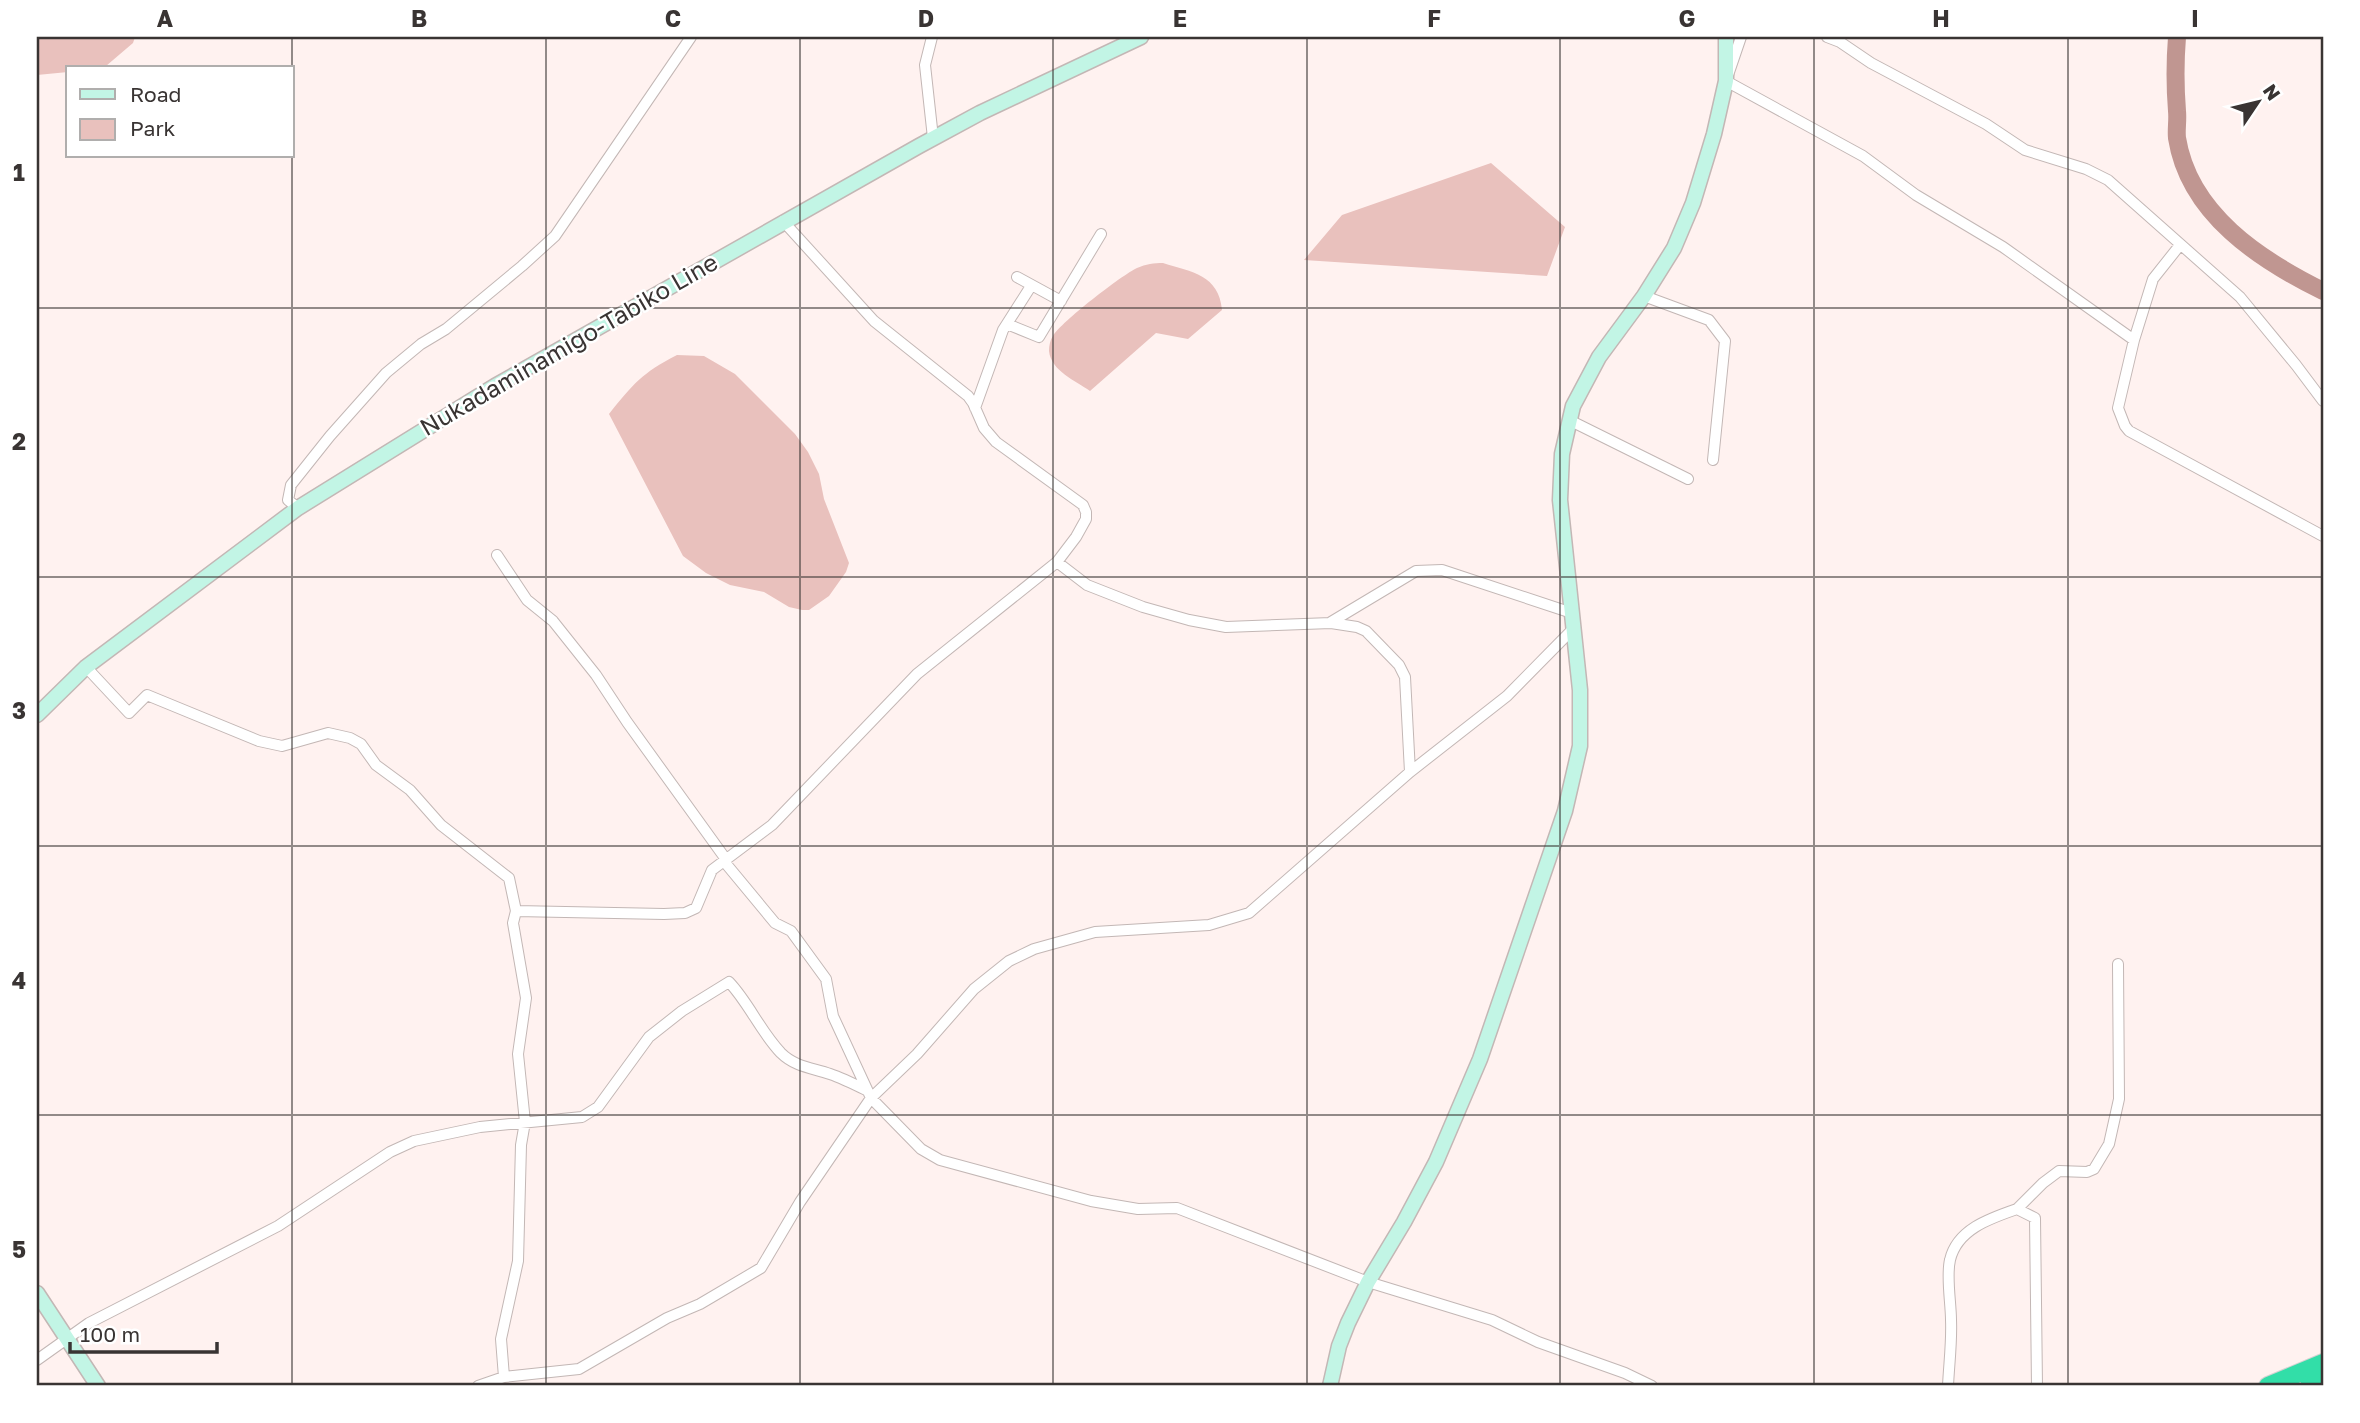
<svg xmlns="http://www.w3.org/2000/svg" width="2360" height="1423" font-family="'Golos Text',sans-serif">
<rect width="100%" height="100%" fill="#fff2f0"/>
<!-- green -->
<path fill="#e9c1bd" d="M37 37H135L133 43 106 66 68 68V72L37 75Z
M1491 163 1565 227 1547 276 1304 260 1342 215Z
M1163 263C1192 272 1219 275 1222 310L1188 339 1156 333 1090 391C1076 381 1051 371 1049 351 1049 346 1050 340 1053 336 1061 322 1122 275 1137 268 1146 264 1154 263 1163 263Z
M677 355 704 356 735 374 795 434 808 452 819 474 824 499 849 563 846 572 829 596 809 610H802L789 607 764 592 730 585 706 573 683 556 609 414C633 384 642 373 677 355Z"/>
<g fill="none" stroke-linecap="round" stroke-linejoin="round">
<!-- river -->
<path stroke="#c09691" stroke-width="18" d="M2177 37C2175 62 2175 86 2177 111 2178 120 2176 130 2177 138 2189 214 2260 260 2323 291"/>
<!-- street casing -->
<g stroke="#c3b7b5" stroke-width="12">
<path id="street" d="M932 37 925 65 933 138
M1741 37 1726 81 1863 156 1916 195 2003 247 2134 340
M1827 37 1840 42 1871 63 1986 124 2025 150 2086 169 2108 180 2240 297 2296 365 2323 401
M2180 245 2153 279 2134 340 2118 408 2125 426 2129 431 2323 536
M1017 277 1061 301
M1644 296 1709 320 1725 341 1713 460
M1007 324 1039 337 1101 234
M975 408 1003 330 1031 286
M1569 420 1688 479
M298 508 288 500 291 485 330 436 386 373 421 344 446 329 522 266 555 236 691 37
M497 555 527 600 553 621 596 675 627 722 725 858 727 865 775 923 791 931 826 979 833 1016 871 1098 921 1149 940 1160 1091 1201 1138 1209 1177 1208 1368 1282 1492 1320 1538 1342 1625 1373 1652 1386
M1057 562 1087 585 1143 607 1189 620 1226 627 1331 623 1357 627 1366 631 1399 665 1405 677 1410 772
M1331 622 1416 571 1442 570 1572 613
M86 667 129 713 147 695 259 741 282 746 328 733 350 738 361 744 376 765 410 790 441 825 509 878 516 911 513 923 526 998 518 1054 525 1122 521 1145 518 1261 501 1339 504 1377
M516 911 664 914 685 913 696 908 712 870 772 825 917 674 1057 562 1076 537 1086 519V512L1083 505 996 442 984 428 973 403 968 396 874 321 783 221
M2017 1209 2043 1183 2059 1171 2087 1172 2094 1169 2109 1144 2119 1099 2118 964
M37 1360 89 1323 278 1226 390 1152 414 1141 480 1127 582 1117 598 1107 649 1037 682 1011 729 982C749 1003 760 1031 781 1053 795 1067 813 1068 830 1074 842 1078 854 1084 866 1090
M478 1386 504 1377 579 1369 667 1318 700 1304 761 1268 800 1202 871 1098 917 1054 974 989 1009 961 1034 949 1095 932 1209 925 1249 913 1410 772 1507 696 1572 630
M1948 1386C1949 1364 1952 1342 1951 1320 1951 1303 1946 1276 1950 1260 1957 1229 1991 1218 2017 1209L2035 1218 2037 1386"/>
</g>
<!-- secondary casing -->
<g stroke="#c3b7b5" stroke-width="17">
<path id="secondary" d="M37 715 86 667 298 508 495 386 919 146 980 113 1141 37
M37 1293 98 1386
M1330 1386 1339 1346 1348 1323 1368 1282 1404 1222 1436 1162 1480 1059 1565 811 1580 746V690L1560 500 1562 454 1573 406 1599 357 1644 296 1674 248 1693 203 1714 134 1726 81V37"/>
</g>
<!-- highway casing -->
<g stroke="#d3d2d2" stroke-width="20">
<path id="highway" d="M2268 1386 2323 1363
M2309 1386 2323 1380"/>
</g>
<!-- street -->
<use href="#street" stroke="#fff" stroke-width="10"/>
<!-- secondary -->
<use href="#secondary" stroke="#c2f5e5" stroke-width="14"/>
<!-- highway -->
<use href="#highway" stroke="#32dea8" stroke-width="18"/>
</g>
<!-- grid -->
<path fill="none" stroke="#393433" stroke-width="2" stroke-opacity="0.55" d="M292 37V68M546 37V1386M800 37V1386M1053 37V1386M1307 37V1386M1560 37V1386M1814 37V1386M2068 37V1386M292 156V1386M37 308H2323M37 577H2323M37 846H2323M37 1115H2323"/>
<g text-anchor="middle" stroke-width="5" stroke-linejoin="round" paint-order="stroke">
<!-- street labels -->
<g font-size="24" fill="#393433" stroke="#fff">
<text transform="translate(569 345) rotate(-30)" y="8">Nukadaminamigo-Tabiko Line</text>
</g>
</g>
<!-- border -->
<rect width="2360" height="1423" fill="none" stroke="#ffffff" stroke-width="77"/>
<!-- legend -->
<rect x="66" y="66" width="228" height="91" fill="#ffffff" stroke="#b0aead" stroke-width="2"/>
<rect x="80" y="89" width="35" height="10" fill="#c2f5e5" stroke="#b0aead" stroke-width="2"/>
<text x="130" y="102" font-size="21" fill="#393433">Road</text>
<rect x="80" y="119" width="35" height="21" fill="#e9c1bd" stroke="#b0aead" stroke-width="2"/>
<text x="130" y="136" font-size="21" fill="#393433">Park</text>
<!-- north arrow -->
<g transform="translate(2258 102) rotate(55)" stroke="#ffffff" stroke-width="5" paint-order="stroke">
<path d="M0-5L12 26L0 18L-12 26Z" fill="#393433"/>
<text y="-10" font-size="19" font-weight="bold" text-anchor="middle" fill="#393433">N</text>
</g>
<!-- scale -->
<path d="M70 1342v10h147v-10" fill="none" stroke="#393433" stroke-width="3.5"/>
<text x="80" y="1342" font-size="21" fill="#393433" stroke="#ffffff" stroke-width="5" paint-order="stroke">100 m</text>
<rect x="38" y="38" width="2284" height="1346" fill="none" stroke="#393433" stroke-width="2.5"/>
<g font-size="23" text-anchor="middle" font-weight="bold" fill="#393433">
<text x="165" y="27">A</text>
<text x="419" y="27">B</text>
<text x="673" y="27">C</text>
<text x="926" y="27">D</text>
<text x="1180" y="27">E</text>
<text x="1434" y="27">F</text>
<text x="1687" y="27">G</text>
<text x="1941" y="27">H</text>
<text x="2195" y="27">I</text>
<text x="19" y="181">1</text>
<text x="19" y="450">2</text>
<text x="19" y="719">3</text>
<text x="19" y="989">4</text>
<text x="19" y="1258">5</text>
</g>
</svg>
